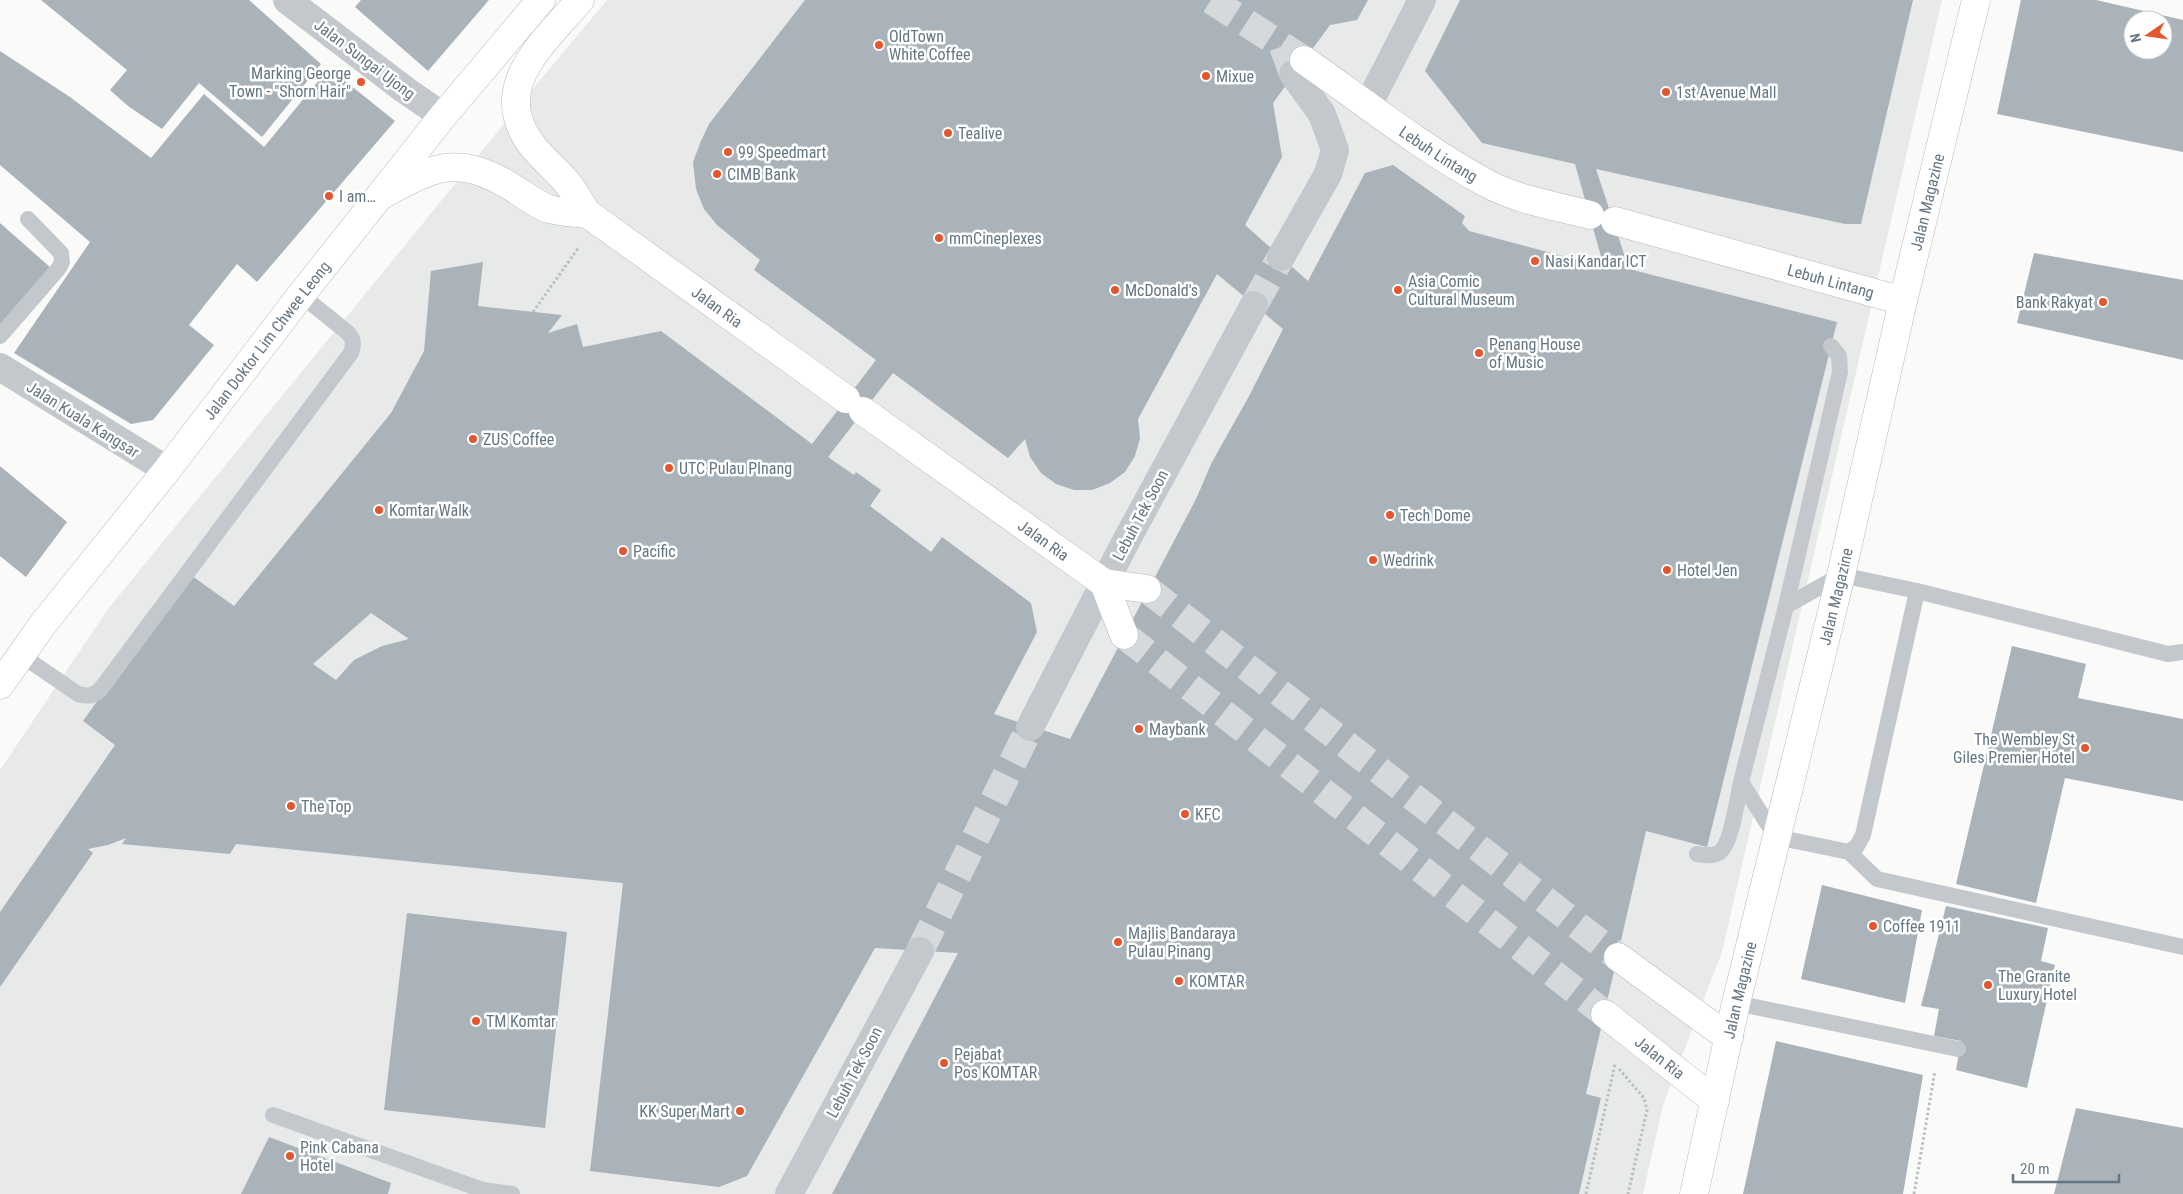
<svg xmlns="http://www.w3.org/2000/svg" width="2183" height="1194" font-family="'Roboto Condensed',sans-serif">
<rect width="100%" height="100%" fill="#fafaf8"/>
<!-- built -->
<path fill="#e8e9e9" d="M607 0H1942L1722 952 1663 1105 1643 1194H0V770L108 609 530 92Z"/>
<!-- building -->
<path fill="#aab3b9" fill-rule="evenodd" d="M41 0H249L321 64 262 137 199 83 162 129 128 106 110 90 127 70Z
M361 0H489L428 71 355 7Z
M805 0H1368L1357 20 1330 25 1273 103 1282 157 1245 225 1308 281 1365 173 1393 165 1465 216 1462 223 1469 231 1604 267 1575 164 1482 143 1425 71 1460 0H1913L1861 224H1845L1596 169 1629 269 1837 322 1707 847 1646 831 1586 1094 1601 1098 1579 1194H832L958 953 875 948 747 1176 719 1187 590 1171 623 883 236 844 230 854 122 844 126 838 108 845 88 849 93 853 0 987V912L115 745 83 721 188 573 234 606 391 413 424 351 431 271 483 262 478 306 562 315 548 333 577 324 583 347 661 331 812 444 876 360 754 270 760 260 717 225 704 209 696 189 693 162 701 141 709 124ZM1217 274 1283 329 1248 398 1212 462 1196 499 1070 739 994 714 1037 632 1031 603 942 537 931 552 870 506 881 490 856 472 854 475 828 457 893 373 1008 458 1025 439 1030 457 1041 473 1056 484 1074 490H1092L1110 483 1125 472 1135 456 1140 438 1138 419ZM371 613 409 639 382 646 354 660 336 680 313 664Z
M2021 0H2096L2183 20V152L1997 114ZM2133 20H2163V50H2133Z
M0 51 70 97 151 158 204 94 264 147 329 68 395 121 257 282 237 264 189 325 214 345 153 420 131 424 14 353 90 242 0 165Z
M0 223 51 268 0 326Z
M2034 253 2183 280V360L2017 323Z
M0 466 67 522 26 577 0 556Z
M2012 646 2086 664 2078 698 2183 719V801L2065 778 2036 903 1956 884Z
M1822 885 1922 910 1905 1003 1801 979Z
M1946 906 2048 928 2041 961 2055 965 2027 1088 1956 1070 1961 1041 1934 1036 1939 1009 1921 1006Z
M407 913 567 932 545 1128 384 1110Z
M1776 1041 1923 1075 1903 1194H1743Z
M2076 1108 2183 1128V1194H2054Z
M269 1137 391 1183 388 1194H241Z"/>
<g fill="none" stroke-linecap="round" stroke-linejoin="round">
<!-- street-tunnel -->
<path stroke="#d5d9db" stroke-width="28" stroke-dasharray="28 14" stroke-linecap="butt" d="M1283 46 1293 74
M1254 305 1281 257
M920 951 1030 727"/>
<!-- secondary-tunnel -->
<path stroke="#d5d9db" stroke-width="28" stroke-dasharray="28 14" stroke-linecap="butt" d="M1211 0 1304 60
M1147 589 1618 957
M1124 635 1605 1014"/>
<!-- secondary casing -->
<g stroke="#b3babf" stroke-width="29">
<g id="secondary">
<path id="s1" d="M580 0C542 45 486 89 535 149 546 162 559 172 569 185 576 194 581 205 588 214L846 399"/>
<path id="s2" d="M1304 60C1364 102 1423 149 1488 184 1518 200 1556 206 1590 215"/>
<path d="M382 195C433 167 456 154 510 186 522 193 536 205 549 209 561 212 575 213 588 214"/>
<path id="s3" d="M1615 221 1903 301"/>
<path id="s4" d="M863 411 1104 583 1147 589"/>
<path d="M1104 583 1124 635"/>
<path d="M1618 957 1729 1038"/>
<path id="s5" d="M1605 1014 1715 1101"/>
</g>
</g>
<!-- primary casing -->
<g stroke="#b5babe" stroke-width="29">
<g id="primary">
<path id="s6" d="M0 685 43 624 167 470 301 295 443 116 541 0"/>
<path id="s7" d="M1694 1194 1736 1003 1841 575 1903 301 1976 0"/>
</g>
</g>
<!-- path -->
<path stroke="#bbbfc2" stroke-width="3" stroke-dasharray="2.5 2.5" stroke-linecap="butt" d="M533 312 579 247
M1619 1069 1644 1098 1647 1110 1628 1194
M1586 1194 1615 1064
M1914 1194 1935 1071"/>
<!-- lane -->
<path stroke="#c3c8cc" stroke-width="16" d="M0 336 59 268 62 262 61 253 28 219
M1917 591 1863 835 1857 846 1849 852 1776 837 1741 782 1786 606 1841 575 1917 591 2168 654 2183 652
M1786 606 1840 372 1839 356 1831 346
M21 655 78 694C88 697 92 696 100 690L351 353C354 344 354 339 347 332L301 295
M1849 852 1877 879 2183 947
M1697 854C1704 855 1713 857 1720 852 1732 843 1737 799 1741 782
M1736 1003 1958 1049
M273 1115 483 1190 512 1194"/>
<!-- street -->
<path stroke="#c3c8cc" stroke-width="28" d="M287 0 405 90 443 116
M1368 105 1422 0
M1281 257 1328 174 1335 150 1322 114 1293 74
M0 367 167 470
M1030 727 1126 541 1254 305
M789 1194 920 951"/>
<!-- secondary -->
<use href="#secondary" stroke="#fff" stroke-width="28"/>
<!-- primary -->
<use href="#primary" stroke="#fff" stroke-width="28"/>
</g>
<!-- markers -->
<g fill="#e4572e" stroke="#fff" stroke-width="2">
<circle cx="879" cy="45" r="5"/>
<circle cx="1206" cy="76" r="5"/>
<circle cx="361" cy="82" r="5"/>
<circle cx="1666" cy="92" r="5"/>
<circle cx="948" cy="133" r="5"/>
<circle cx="728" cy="152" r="5"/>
<circle cx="717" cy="174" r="5"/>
<circle cx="329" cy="196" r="5"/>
<circle cx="939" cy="238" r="5"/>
<circle cx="1535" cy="261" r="5"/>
<circle cx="1115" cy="290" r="5"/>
<circle cx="1398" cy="290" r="5"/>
<circle cx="2103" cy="302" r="5"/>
<circle cx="1479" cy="353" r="5"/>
<circle cx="473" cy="439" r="5"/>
<circle cx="669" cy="468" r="5"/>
<circle cx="379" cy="510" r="5"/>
<circle cx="1390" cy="515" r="5"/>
<circle cx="623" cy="551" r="5"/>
<circle cx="1373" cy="560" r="5"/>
<circle cx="1667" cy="570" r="5"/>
<circle cx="1139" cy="729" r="5"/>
<circle cx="2085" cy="748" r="5"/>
<circle cx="291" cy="806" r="5"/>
<circle cx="1185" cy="814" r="5"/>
<circle cx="1873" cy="926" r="5"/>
<circle cx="1118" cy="942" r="5"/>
<circle cx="1179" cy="981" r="5"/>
<circle cx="1988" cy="985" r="5"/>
<circle cx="476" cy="1021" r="5"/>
<circle cx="944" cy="1063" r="5"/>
<circle cx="740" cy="1111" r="5"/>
<circle cx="290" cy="1156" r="5"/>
</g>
<g text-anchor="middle" stroke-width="5" stroke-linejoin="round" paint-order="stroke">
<!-- poi labels -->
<g font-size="16" fill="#657683" stroke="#fff" text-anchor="start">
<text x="889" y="42">OldTown<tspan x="889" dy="18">White Coffee</tspan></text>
<text x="351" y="79" text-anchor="end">Marking George<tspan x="351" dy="18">Town - "Shorn Hair"</tspan></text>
<text x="1216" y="82">Mixue</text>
<text x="1676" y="98">1st Avenue Mall</text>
<text x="958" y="139">Tealive</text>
<text x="738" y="158">99 Speedmart</text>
<text x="727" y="180">CIMB Bank</text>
<text x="339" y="202">I am…</text>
<text x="949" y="244">mmCineplexes</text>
<text x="1545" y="267">Nasi Kandar ICT</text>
<text x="1408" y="287">Asia Comic<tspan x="1408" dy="18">Cultural Museum</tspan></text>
<text x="1125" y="296">McDonald's</text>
<text x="2093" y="308" text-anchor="end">Bank Rakyat</text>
<text x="1489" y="350">Penang House<tspan x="1489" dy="18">of Music</tspan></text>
<text x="483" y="445">ZUS Coffee</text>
<text x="679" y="474">UTC Pulau PInang</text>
<text x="389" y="516">Komtar Walk</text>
<text x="1400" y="521">Tech Dome</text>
<text x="633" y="557">Pacific</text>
<text x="1383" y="566">Wedrink</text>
<text x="1677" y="576">Hotel Jen</text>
<text x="1149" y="735">Maybank</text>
<text x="2075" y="745" text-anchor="end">The Wembley St<tspan x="2075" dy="18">Giles Premier Hotel</tspan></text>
<text x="301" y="812">The Top</text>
<text x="1195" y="820">KFC</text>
<text x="1883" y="932">Coffee 1911</text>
<text x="1128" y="939">Majlis Bandaraya<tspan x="1128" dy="18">Pulau Pinang</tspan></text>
<text x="1998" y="982">The Granite<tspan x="1998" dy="18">Luxury Hotel</tspan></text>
<text x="1189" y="987">KOMTAR</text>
<text x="486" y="1027">TM Komtar</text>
<text x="954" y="1060">Pejabat<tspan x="954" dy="18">Pos KOMTAR</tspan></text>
<text x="730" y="1117" text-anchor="end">KK Super Mart</text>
<text x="300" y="1153">Pink Cabana<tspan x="300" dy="18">Hotel</tspan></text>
</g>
<!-- street labels -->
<g font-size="16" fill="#657683" stroke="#fff">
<text transform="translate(365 59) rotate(37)" y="6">Jalan Sungai Ujong</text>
<text dy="6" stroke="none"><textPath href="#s2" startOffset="164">Lebuh Lintang</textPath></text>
<text dy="6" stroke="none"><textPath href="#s7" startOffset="1019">Jalan Magazine</textPath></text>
<text dy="6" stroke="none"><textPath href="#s3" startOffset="224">Lebuh Lintang</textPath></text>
<text dy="6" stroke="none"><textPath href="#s1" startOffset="418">Jalan Ria</textPath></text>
<text dy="6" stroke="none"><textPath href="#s6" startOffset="436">Jalan Doktor Lim Chwee Leong</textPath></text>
<text transform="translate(83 419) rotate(32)" y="6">Jalan Kuala Kangsar</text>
<text transform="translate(1140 515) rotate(-62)" y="6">Lebuh Tek Soon</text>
<text dy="6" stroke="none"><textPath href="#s4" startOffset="222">Jalan Ria</textPath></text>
<text dy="6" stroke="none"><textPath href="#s7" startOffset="614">Jalan Magazine</textPath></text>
<text dy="6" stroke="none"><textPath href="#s7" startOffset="209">Jalan Magazine</textPath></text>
<text dy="6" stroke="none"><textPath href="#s5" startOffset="70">Jalan Ria</textPath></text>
<text transform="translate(854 1072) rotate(-62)" y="6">Lebuh Tek Soon</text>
</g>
</g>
<!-- north arrow -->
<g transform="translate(2148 35) rotate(257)"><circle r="24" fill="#ffffff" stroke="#c1c8cd"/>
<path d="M0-4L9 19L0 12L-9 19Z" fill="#e4572e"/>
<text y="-8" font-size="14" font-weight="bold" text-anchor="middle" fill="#657683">N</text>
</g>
<!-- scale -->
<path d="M2013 1174v8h106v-8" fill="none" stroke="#657683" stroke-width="2.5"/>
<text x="2020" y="1174" font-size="15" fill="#657683" stroke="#ffffff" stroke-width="4" paint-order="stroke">20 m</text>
</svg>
